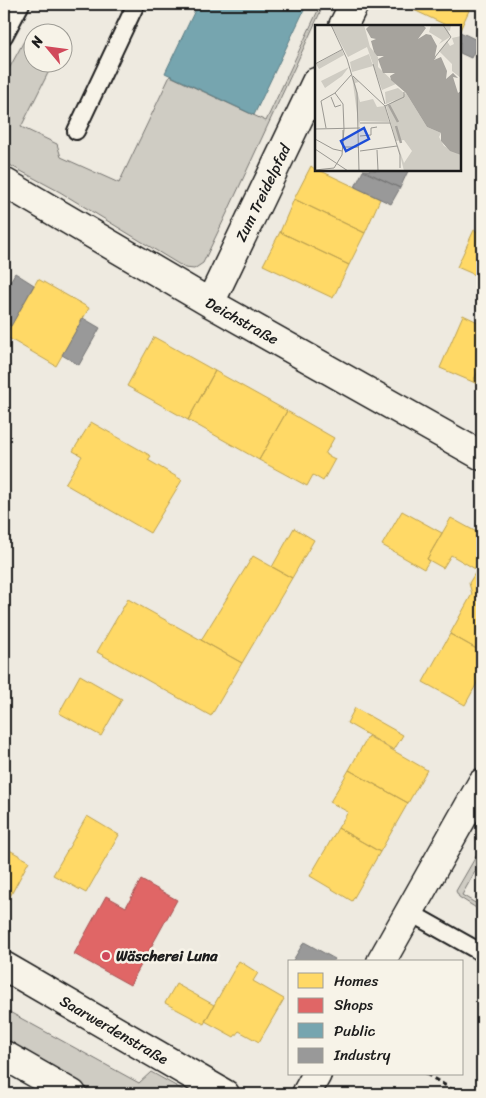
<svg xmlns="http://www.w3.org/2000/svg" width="486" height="1098" font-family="Sriracha,sans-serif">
<rect width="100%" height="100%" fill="#eeeae0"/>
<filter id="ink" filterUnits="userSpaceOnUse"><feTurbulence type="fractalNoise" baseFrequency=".02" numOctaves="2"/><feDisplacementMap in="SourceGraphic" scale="10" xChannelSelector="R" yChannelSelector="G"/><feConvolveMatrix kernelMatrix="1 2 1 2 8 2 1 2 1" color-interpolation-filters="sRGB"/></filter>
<g filter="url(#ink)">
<!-- green -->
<path fill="#cfccc3" stroke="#767470" d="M321 4H324L228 211 203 263 194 269 185 268 60 192 4 162V78L24 41 32 36V62L53 63 21 127 57 144 61 157 119 183 170 76 266 121Z
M482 846V859L462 895 482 907 481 911 459 897 456 891Z
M4 1009 139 1083 151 1072 190 1094H94L4 1042Z"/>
<!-- homes -->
<path fill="#ffd966" stroke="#bba050" d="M401 4H472L460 30V26H448Z
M311 166 316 170H319L380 199 365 233 294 199Z
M294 199 365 233 349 265 280 232Z
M474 230 482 234V272L480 277 457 267Z
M280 232 349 265 333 298 263 265Z
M38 279 89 308 56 366 5 336Z
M463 315 482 324V362L473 382 440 368Z
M154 337 215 371 188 420 127 386Z
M482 362V386L473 382Z
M215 371 287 411 259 460 188 420Z
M287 411 334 438 325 454 335 459 323 481 313 475 307 486 259 460Z
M91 422 151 456 148 460 182 480 150 533 65 484 82 456 73 451Z
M402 511 442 533 427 559 429 561 424 569 382 545Z
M451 518 482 535V652L450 634 472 594 469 583 477 570 451 555 443 568 427 559Z
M294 528 314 540 292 578 272 567Z
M253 556 292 578 242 663 201 640Z
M128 599 242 663 211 716 97 652Z
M450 634 482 652V674L465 705 423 682Z
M80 675 122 699 101 736 59 713Z
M355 708 403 735 394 750 347 723Z
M368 736 427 770 408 803 349 770Z
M349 770 408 803 380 852 338 828 348 812 330 802Z
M87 816 119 835 86 893 53 875Z
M338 828 380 852 352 901 310 876Z
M4 847 29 861 5 906 4 905Z
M239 961 258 973 253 981 284 999 259 1042 239 1031 234 1037 205 1021Z
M176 984 214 1005 204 1024 165 1003Z"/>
<!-- shops -->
<path fill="#e06666" stroke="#a55050" d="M141 880 177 900 130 985 74 954 106 896 126 907Z"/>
<!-- public -->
<path fill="#76a5af" stroke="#5b7c83" d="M198 4H307L254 115 165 73Z"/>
<!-- industry -->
<path fill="#999" stroke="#747474" d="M460 32 479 41 471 58 460 53Z
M363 170H406L408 171 400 188Z
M363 171 400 188 391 204 355 187Z
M15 273 34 285 11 326 4 322V293Z
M83 318 100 328 79 365 62 355Z
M304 942 335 959 333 962H292Z"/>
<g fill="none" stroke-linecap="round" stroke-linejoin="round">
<!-- service casing -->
<g stroke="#1c1c1c" stroke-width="20">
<path id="service" d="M4 36 21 4
M76 131 136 4
M409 912 482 953"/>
</g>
<!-- minor casing -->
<g stroke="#1c1c1c" stroke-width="31">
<path id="minor" d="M343 26 354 4
M4 182 210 303 482 456
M210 303 316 82
M381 962 482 783
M4 966 225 1094
M4 1055 72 1094
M306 1094 317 1074"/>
</g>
<!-- path -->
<path stroke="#1c1c1c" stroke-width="3" stroke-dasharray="5 4" stroke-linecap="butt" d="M426 1074 460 1094"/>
<!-- service -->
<use href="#service" stroke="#f7f3e8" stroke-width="16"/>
<!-- minor -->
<use href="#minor" stroke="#f7f3e8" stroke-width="28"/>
</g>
</g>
<!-- markers -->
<circle fill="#d1495b" stroke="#f7f3e8" stroke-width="2" cx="106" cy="956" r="5"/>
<g text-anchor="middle" stroke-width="5" stroke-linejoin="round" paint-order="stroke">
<!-- street labels -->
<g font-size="15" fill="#1c1c1c" stroke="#f7f3e8">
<text transform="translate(263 193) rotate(-64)" y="5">Zum Treidelpfad</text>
<text transform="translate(242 321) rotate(29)" y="5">Deichstraße</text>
<text transform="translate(114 1030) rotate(30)" y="5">Saarwerdenstraße</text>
</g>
<!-- poi labels -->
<g font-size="15" font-weight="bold" fill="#1c1c1c" stroke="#f7f3e8" text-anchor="start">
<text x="116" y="961">Wäscherei Luna</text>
</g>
</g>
<!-- overview -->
<g transform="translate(315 25)">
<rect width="146" height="146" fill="#eeeae0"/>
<path d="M16 0H49L55 22 63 32V42L81 59 67 65 52 22 33 32ZM116 0H136L135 6 133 5 135 12 124 19 127 15 114 7ZM146 0V53L137 46V39L124 26 132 16 135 21 139 19 137 13 146 11ZM27 25 29 30 4 44 1 39ZM54 29 58 41 37 47 35 37ZM34 42 27 51 10 63 6 56ZM37 51 44 57 40 58 45 77 58 74 62 82 70 81 74 97 45 96 44 103ZM83 63 89 68 87 72 71 79 70 67ZM91 68 112 102 126 108 124 112 129 121 146 130V146H89L82 118 89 138 97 126 89 115 81 116 71 81Z" fill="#cfccc3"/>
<path d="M55 0H108L111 3 103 14 111 9 116 10 122 21 119 35 126 32 132 46 131 54 138 48 143 53 138 52 143 68 146 66V130L135 126 126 116V108L112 102 91 68 76 55 75 51 80 48H68L63 34 69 31H62L59 27 56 16 61 14 56 13 51 4Z" fill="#a6a39d"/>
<path fill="none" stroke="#a6a39d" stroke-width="2.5" d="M90 66 120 32M74 80 83 97M81 101 86 118"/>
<path fill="none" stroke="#9a9892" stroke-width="1" d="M16 0 32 34 42 68 44 146M120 32 136 12 128 0M0 39 28 24M58 39 70 79M38 51 70 81 85 130V143M16 72 20 82 26 80M70 81 89 72V67M45 98H75M11 103 6 76 20 68 37 49M0 104 45 103M45 111 56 110V103L62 102M0 114 18 124 27 126M28 122H44M28 123V105M0 124 33 146M62 125 63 145M45 126 82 121M19 143 27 130 29 104 28 79 20 68M0 145 19 143M47 146H70"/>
<path fill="#1d4ed8" fill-opacity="0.15" stroke="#1d4ed8" stroke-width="2.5" d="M49 103 54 114 31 126 26 116Z"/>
<rect width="146" height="146" fill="none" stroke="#1c1c1c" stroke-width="2.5"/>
</g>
<!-- margin -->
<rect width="486" height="1098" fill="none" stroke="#f7f3e8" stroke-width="20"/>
<rect x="10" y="10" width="466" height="1078" fill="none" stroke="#1c1c1c" stroke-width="2" filter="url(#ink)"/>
<!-- legend -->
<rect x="288" y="960" width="175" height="115" fill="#f7f3e8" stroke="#9f9d96"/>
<rect x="298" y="973" width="25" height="15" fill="#ffd966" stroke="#9f9d96"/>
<text x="334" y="986" font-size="15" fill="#1c1c1c">Homes</text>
<rect x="298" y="998" width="25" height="15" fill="#e06666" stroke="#9f9d96"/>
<text x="334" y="1010" font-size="15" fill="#1c1c1c">Shops</text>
<rect x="298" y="1023" width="25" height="15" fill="#76a5af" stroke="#9f9d96"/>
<text x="334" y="1036" font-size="15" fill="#1c1c1c">Public</text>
<rect x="298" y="1048" width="25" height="15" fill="#999999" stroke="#9f9d96"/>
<text x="334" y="1060" font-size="15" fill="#1c1c1c">Industry</text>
<!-- north arrow -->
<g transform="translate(48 48) rotate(299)"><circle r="24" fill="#f7f3e8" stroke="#9f9d96"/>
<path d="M0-4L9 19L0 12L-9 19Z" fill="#d1495b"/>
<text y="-8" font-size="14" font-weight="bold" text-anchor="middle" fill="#1c1c1c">N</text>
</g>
</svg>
